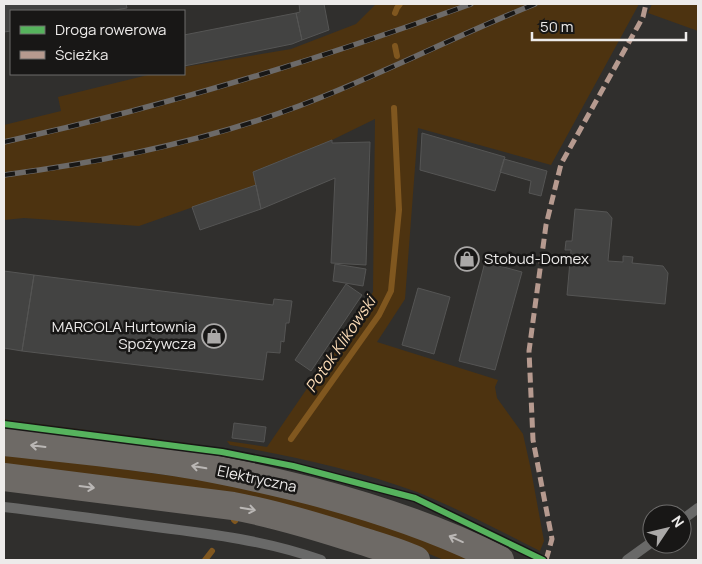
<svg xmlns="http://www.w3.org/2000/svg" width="702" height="564" font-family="Manrope,sans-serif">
<rect width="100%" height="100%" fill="#302f2d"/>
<!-- green -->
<path fill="#4d3310" d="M376 4H639L551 165 418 128 405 299 377 342 498 380 495 387 497 398 523 434 531 470 544 541 540 551C500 531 459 509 417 492 358 470 291 456 230 445L227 441 267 447 373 292 375 119 332 140 253 172 256 185 139 226 24 218 4 220V125L61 111 58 97 152 74H184V67L291 49 356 24Z
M652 4H698V31L648 13Z
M4 419 8 420 194 444 191 446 12 424 4 422Z
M4 453 232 484 355 513 475 560H444L388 537 86 474 4 464Z"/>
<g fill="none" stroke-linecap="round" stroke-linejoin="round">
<!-- stream -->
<path stroke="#80571f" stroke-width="6" d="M395 13 397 8 400 4
M395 46 397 56
M291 439 379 315 391 291 399 210 394 108
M234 520 235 521
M205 560 212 551"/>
</g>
<!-- building -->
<path fill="#434342" stroke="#555554" d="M4 4H126L127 8 109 11H11V31L4 32Z
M299 4H324L329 30 302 40 296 13 300 12Z
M296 13 302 40 292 44 184 66V35Z
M422 133 505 157 495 191 420 170Z
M332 140V143L370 142 366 265 331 263 335 178 261 209 253 172Z
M504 159 547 171 541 196 529 193 531 181 500 172Z
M256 185 261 209 200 230 192 207Z
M575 209 607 212 612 218 608 261 623 262V256L633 257 632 263 663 266 668 273 665 304 567 295 571 250H565L566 241H572Z
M485 262 522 272 495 370 459 361Z
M335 264 366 269 363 286 333 281Z
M4 271 34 275 22 351 4 348Z
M34 275 273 305 274 299 292 301 289 323H286L284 342 281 341 280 353 267 352 263 380 22 351Z
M346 284 362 295 311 371 295 360Z
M418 288 450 297 434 354 402 345Z
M234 423 266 427 264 442 232 438Z"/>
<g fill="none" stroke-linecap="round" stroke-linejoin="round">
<!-- service -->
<path stroke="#696968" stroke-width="10" d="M4 507C54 513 105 520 156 527 212 534 268 541 321 560
M682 520 698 508
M627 560 652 542"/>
<!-- secondary -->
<path stroke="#6e6a66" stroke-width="28" d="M4 442C58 448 112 453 166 461 215 468 263 479 311 491 376 508 440 529 500 560
M4 477 233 506C277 514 319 527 362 541 381 547 399 552 416 560"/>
<!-- rail casing -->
<g stroke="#6c6a69" stroke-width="5.5">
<path id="rail" d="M4 142C163 107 318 60 471 4
M4 175C105 162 203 142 299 106 379 76 455 36 535 4"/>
</g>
<!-- rail -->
<use href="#rail" stroke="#181716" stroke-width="4" stroke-dasharray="11" stroke-linecap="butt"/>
<!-- quiet -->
<path stroke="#b69a8f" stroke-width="5" stroke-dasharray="10 5" stroke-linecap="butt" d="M546 560 552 539 533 440 529 351 546 225 561 164 643 17 646 4"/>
<!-- cycleway casing -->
<g stroke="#181716" stroke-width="9">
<path id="cycleway" d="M4 424 222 452 293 466 415 498 543 560"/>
</g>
<!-- cycleway -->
<use href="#cycleway" stroke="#56b35d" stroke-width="6"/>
</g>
<!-- one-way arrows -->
<defs><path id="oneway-shaft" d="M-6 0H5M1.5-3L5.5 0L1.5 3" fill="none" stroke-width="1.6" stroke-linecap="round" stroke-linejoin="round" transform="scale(1.25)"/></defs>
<g stroke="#bab7b5">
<use href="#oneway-shaft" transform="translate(38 446) rotate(-173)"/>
<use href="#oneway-shaft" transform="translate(199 467) rotate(-170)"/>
<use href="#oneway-shaft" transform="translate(87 487) rotate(7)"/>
<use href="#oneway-shaft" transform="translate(248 509) rotate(10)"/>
<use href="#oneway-shaft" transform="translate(456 539) rotate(-156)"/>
</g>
<!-- icons -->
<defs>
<g id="shop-ring" transform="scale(1.25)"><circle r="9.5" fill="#181716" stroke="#aba9a8" stroke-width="1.5"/><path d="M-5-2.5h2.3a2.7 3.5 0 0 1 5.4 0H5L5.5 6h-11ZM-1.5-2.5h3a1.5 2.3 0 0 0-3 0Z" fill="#aba9a8"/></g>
</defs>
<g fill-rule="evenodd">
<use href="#shop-ring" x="467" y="259"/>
<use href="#shop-ring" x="214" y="336"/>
</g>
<g text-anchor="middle" stroke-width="5" stroke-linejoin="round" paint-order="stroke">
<!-- poi labels -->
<g font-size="15" fill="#edebea" stroke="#181716" text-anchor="start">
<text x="484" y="264">Stobud-Domex</text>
<text x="196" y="332" text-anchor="end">MARCOLA Hurtownia<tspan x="196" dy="17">Spożywcza</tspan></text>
</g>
<!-- street labels -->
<g font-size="15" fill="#edebea" stroke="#181716">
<text transform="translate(257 479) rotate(12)" y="5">Elektryczna</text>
</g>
<!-- water labels -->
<g font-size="16" font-style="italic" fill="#fbdbb6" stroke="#181716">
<text transform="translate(340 344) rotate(-56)" y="6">Potok Klikowski</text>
</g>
</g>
<!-- border -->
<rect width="702" height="564" fill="none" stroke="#edebea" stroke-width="10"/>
<!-- legend -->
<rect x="10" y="10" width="175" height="65" fill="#181716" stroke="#6d6c6b"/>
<rect x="20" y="26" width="25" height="8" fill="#56b35d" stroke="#6d6c6b"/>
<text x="55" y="35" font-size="15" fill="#edebea">Droga rowerowa</text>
<rect x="20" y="51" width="25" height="8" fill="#b69a8f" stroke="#6d6c6b"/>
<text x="55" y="60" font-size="15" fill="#edebea">Ścieżka</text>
<!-- north arrow -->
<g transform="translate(667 529) rotate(55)"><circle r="24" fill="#181716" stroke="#6d6c6b"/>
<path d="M0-4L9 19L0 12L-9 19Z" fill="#aba9a8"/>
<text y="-8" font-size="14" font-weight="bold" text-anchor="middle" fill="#edebea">N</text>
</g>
<!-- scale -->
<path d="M532 32v8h154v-8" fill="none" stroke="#edebea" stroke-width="2.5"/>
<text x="540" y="32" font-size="15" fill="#edebea" stroke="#181716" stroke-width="4" paint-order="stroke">50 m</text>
</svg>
